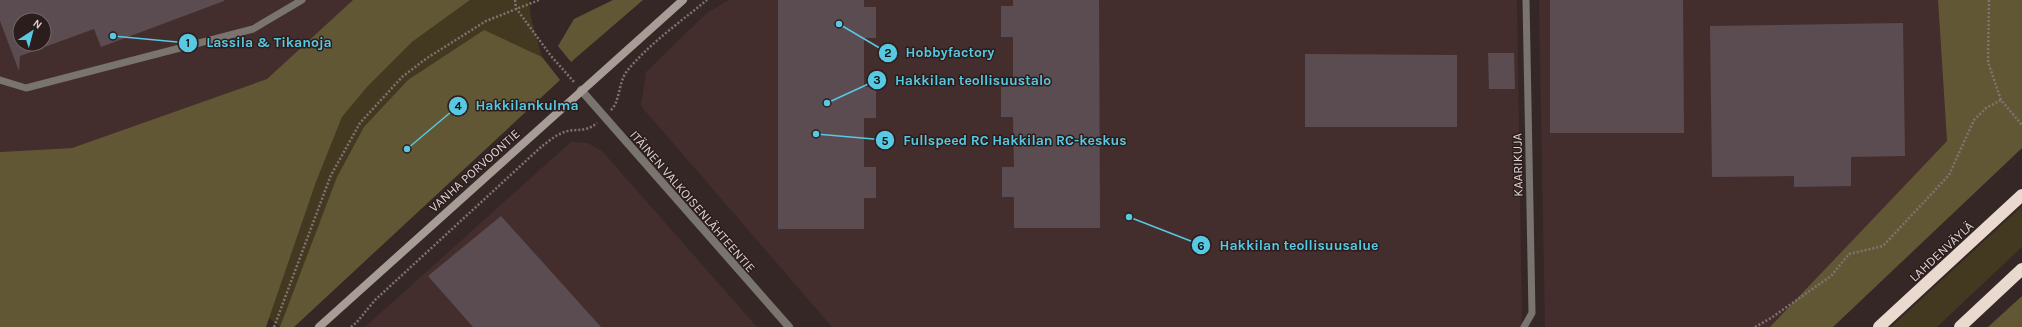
<svg xmlns="http://www.w3.org/2000/svg" width="2022" height="327" font-family="Karla,sans-serif">
<rect width="100%" height="100%" fill="#352726"/>
<!-- built -->
<path fill="#442e2d" fill-rule="evenodd" d="M0 0H353L267 79 72 148 0 152ZM20 20H44V44H20Z
M729 0H1517L1522 327H832L641 106 646 72 707 13Z
M1539 0H1938L1947 141 1770 327H1545Z
M571 142 588 143 602 151 757 327H365Z"/>
<!-- green -->
<path fill="#423920" d="M470 0H529L531 18 542 57 560 80 294 327H280L269 318 316 182 342 117 368 86 412 42Z
M2022 206V247L1937 327H1891Z"/>
<!-- forest -->
<path fill="#625735" d="M353 0H470L412 42 368 86 342 117 316 182 266 327H0V152L72 148 267 79Z
M613 0H643L571 62 558 46 574 19Z
M1938 0H2022V148L1833 327H1770L1947 141Z
M484 30 542 57 560 80 294 327H280L337 177 364 127 408 80Z
M2022 296V327H1988Z"/>
<!-- building -->
<path fill="#5b4c52" fill-rule="evenodd" d="M0 0H224V1L101 47 94 29 20 56 19 71 0 21ZM20 20H44V44H20Z
M778 0H864V7H876V38H864V87H876V118H864V167H876V198H864V229H778Z
M1013 0H1099L1100 228H1014V197H1002V167H1014L1013 117H1001V87L1013 86V37H1001V6H1013Z
M1550 0H1683L1684 133H1550Z
M1903 23 1905 156 1851 157V186L1794 187V176L1712 177 1710 26Z
M1488 53H1514L1515 89H1489Z
M1305 54 1457 55V127H1305Z
M501 216 601 327H473L428 276Z"/>
<g fill="none" stroke-linecap="round" stroke-linejoin="round">
<!-- path -->
<path stroke="#7f7372" stroke-width="2.5" stroke-dasharray="2 2" stroke-linecap="butt" d="M515 0 516 8 551 56 575 83
M1989 0 1988 62 2001 100 2022 125
M611 110C620 102 618 83 627 71 649 44 680 22 707 0
M274 327 331 175 360 123 402 77 427 58 486 21 539 0
M351 327 357 322 375 300 541 147C547 143 554 136 562 133 575 127 584 134 597 123
M1755 327 1771 318 1831 276 1849 254 1883 246 1949 175 1974 120 1986 108 2001 100"/>
<!-- lane -->
<path stroke="#7a746f" stroke-width="7" d="M0 80 26 88 253 29 302 0
M1524 327 1532 313 1526 0"/>
<!-- street -->
<path stroke="#7a746f" stroke-width="8" d="M581 90 789 327"/>
<!-- secondary -->
<path stroke="#a79d96" stroke-width="8" d="M319 327 683 0"/>
<!-- highway -->
<path stroke="#e9d9ce" stroke-width="12" d="M1879 327 2022 195
M1960 327 2022 269"/>
</g>
<g text-anchor="middle" stroke-width="3" stroke-linejoin="round" paint-order="stroke">
<!-- street labels -->
<g font-size="13" fill="#dbd1d0" stroke="#2b1d1c">
<text transform="translate(1517 165) rotate(-91)" y="5">KAARIKUJA</text>
<text transform="translate(474 170) rotate(-42)" y="5">VANHA PORVOONTIE</text>
<text transform="translate(693 201) rotate(49)" y="5">ITÄINEN VALKOISENLÄHTEENTIE</text>
<text transform="translate(1941 251) rotate(-43)" y="5">LAHDENVÄYLÄ</text>
</g>
</g>
<!-- callouts -->
<path fill="none" stroke="#57c9e2" stroke-width="1.5" d="M113 36L188 43M839 24L888 53M827 103L877 80M407 149L458 106M816 134L885 140M1129 217L1201 245"/>
<g fill="#57c9e2" stroke="#2b1d1c" stroke-width="1.5">
<circle cx="113" cy="36" r="4"/>
<circle cx="839" cy="24" r="4"/>
<circle cx="827" cy="103" r="4"/>
<circle cx="407" cy="149" r="4"/>
<circle cx="816" cy="134" r="4"/>
<circle cx="1129" cy="217" r="4"/>
<circle cx="188" cy="43" r="10"/>
<circle cx="888" cy="53" r="10"/>
<circle cx="877" cy="80" r="10"/>
<circle cx="458" cy="106" r="10"/>
<circle cx="885" cy="140" r="10"/>
<circle cx="1201" cy="245" r="10"/>
</g>
<g font-size="12" text-anchor="middle" font-weight="bold" fill="#111">
<text x="188" y="47">1</text>
<text x="888" y="57">2</text>
<text x="877" y="84">3</text>
<text x="458" y="110">4</text>
<text x="885" y="145">5</text>
<text x="1201" y="250">6</text>
</g>
<g font-size="14" text-anchor="middle" font-weight="bold" fill="#57c9e2" stroke="#2b1d1c" stroke-width="3" stroke-linejoin="round" paint-order="stroke">
<text x="269" y="47">Lassila &amp; Tikanoja</text>
<text x="950" y="57">Hobbyfactory</text>
<text x="973" y="85">Hakkilan teollisuustalo</text>
<text x="527" y="110">Hakkilankulma</text>
<text x="1015" y="145">Fullspeed RC Hakkilan RC-keskus</text>
<text x="1299" y="250">Hakkilan teollisuusalue</text>
</g>
<!-- north arrow -->
<g transform="translate(32 32) rotate(36)"><circle r="19" fill="#2b1d1c" stroke="#716564"/>
<path d="M0-3L7 15L0 10L-7 15Z" fill="#57c9e2"/>
<text y="-6" font-size="11" font-weight="bold" text-anchor="middle" fill="#dbd1d0">N</text>
</g>
</svg>
